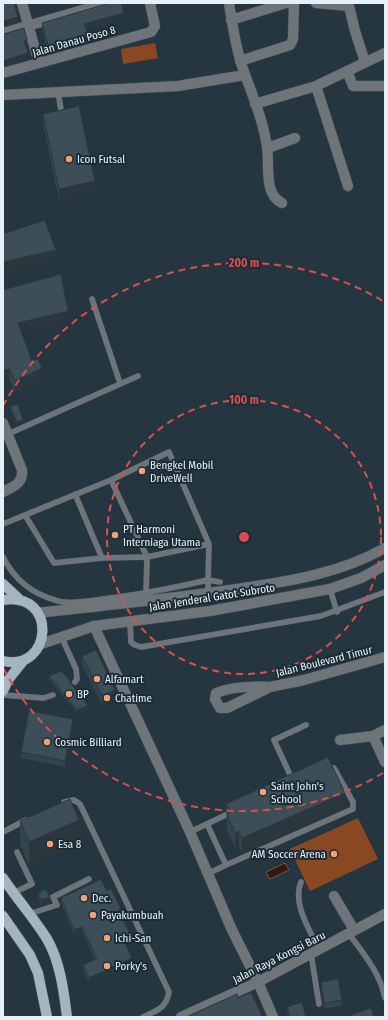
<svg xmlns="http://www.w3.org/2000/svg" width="388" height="1020" font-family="'Fira Sans Condensed',sans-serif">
<rect width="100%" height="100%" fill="#263641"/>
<!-- green -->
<path fill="#8a4822" d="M155 43 158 58 123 64 121 49Z
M358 818 378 859 310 891 290 849Z"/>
<!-- water -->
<path fill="#341809" stroke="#695950" d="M285 863 289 870 270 879 266 872Z"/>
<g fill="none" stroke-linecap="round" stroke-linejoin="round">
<!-- service casing -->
<g stroke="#45545e" stroke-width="6">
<path id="service" d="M58 92 62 116
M92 299 120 383
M8 434 138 376
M111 480 147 557 146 596
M75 494 102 558 147 557 209 544
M25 515 54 563 102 558
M3 524 111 480 169 452 209 544 208 580 220 582
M3 557C14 579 30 593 55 600 69 605 88 601 103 599 139 595 173 588 208 580V593
M330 589 337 612
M130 622 131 642 135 645 141 647 321 616 385 592
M61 636 76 669 77 679 75 682
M3 695 44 698 53 695
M292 779 274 740 306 725
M64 802 74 800 80 804 169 992C166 1009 157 1010 143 1017
M207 824 226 865 209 873
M3 832 26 820
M190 832 232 812
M226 865 353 809V802L334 768 326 767
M301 882C292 904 310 930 319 950
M13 893 32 884 17 852
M29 914 57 905 53 897 89 879
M349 934C364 954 380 973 385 998
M311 954 319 1004"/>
</g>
<!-- minor casing -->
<g stroke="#45545e" stroke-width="11">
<path id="minor" d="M22 3 39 63
M229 3C232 23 235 43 241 63 250 90 263 118 267 147 270 164 263 194 282 203
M316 3 349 6 355 31 365 62
M231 20 286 3
M3 33 107 3
M240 61 290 45 293 39 294 3
M347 71 353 86H385
M3 73 151 32 155 26 150 3
M316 86 348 186
M3 95 178 86 245 75
M255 104 316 86 385 53
M268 148 295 138
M3 423 22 470C23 484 14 486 3 492
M94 626 190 832 232 930 258 982 273 1017
M270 687C252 686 233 686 216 693L215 699 220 708H227L270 687 304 680 385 657
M373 736 385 762
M340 740 373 736 385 730
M334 896 354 930
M181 1017 258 982 385 914"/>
</g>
<!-- tertiary casing -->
<g stroke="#45545e" stroke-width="11">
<path id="tertiary" d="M38 613C105 605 171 599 237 589 289 581 339 574 385 548
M41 644 94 626 210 611 330 589 361 578 385 565"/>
</g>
<!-- primary casing -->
<g stroke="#45545e" stroke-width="11">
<path id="primary" d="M3 584 19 599
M3 600C59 591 52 673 3 661
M3 691 8 680 24 660
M3 878C17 899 34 918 47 939 60 961 64 992 67 1017
M3 916 30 955 38 973 47 1017"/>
</g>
<!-- service -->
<use href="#service" stroke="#6d757a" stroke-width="5.5"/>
<!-- minor -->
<use href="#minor" stroke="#6d757a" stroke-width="10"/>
<!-- tertiary -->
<use href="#tertiary" stroke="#6d757a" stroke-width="10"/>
<!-- primary -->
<use href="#primary" stroke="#a5b5c0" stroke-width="10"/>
</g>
<!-- wall -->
<path fill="#34434c" d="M124 19 86 29 89 42 49 54 42 29V23Z
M43 114 95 192 59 200 43 125Z
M3 290 68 322 21 333 32 361 42 379 15 392 9 379 3 382Z
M10 406 23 423 17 425 10 409Z
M82 656 115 699 102 705 82 665Z
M49 676 88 709 77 713 49 679Z
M73 725 65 767 21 758V752Z
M226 804 345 808 242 853 239 847 235 848 227 830Z
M20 821 79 844 29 866 20 844Z
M107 891 121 913 120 914 130 939 124 942 132 963 89 983 83 970V965L95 959 82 932 74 935 61 903V898Z
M38 893 50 903 41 906 38 898Z
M321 982 342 1000V1006L324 1009 321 988Z
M287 1007 306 1017H288L287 1012Z"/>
<!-- shaded-wall -->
<path fill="#2b373e" d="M13 3H16V7L13 8Z
M124 13V19L84 30V24Z
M18 17V22L3 26V21Z
M89 36V42L49 54V48Z
M27 40V45L24 46V41Z
M28 53V59L3 66V61Z
M95 181V192L59 200V189Z
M56 250V261L3 273V262Z
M68 311V322L18 334V323Z
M42 368V379L15 392V381Z
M9 369V379L3 382V371Z
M23 420V423L17 425V422Z
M115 690V699L102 705V696Z
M88 706V709L77 713V710Z
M73 719V725L65 767V761Z
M345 793V808L242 853V838Z
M79 820V844L29 866V842Z
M239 831V847L235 848V833Z
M50 897V903L41 906V900Z
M121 908V913L118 915V910Z
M82 927V932L74 935V930Z
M130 934V939L122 943V937Z
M132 958V963L89 983V978Z"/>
<!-- building -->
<path fill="#3d4e58" stroke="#2b373e" d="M3 3H14L18 17 3 21Z
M110 3H121L124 13 84 24 89 36 49 48 42 23Z
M24 28 27 40 24 41 28 53 3 61V34H4Z
M79 106 95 181 59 189 43 114Z
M45 220 56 250 3 262V234Z
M61 274 68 311 18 323 32 361 38 359 42 368 15 381 9 369 3 371V290Z
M18 404 23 420 17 422 10 406Z
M96 650 115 690 102 696 82 656Z
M62 671 88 706 77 710 49 676Z
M29 711 73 719 65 761 21 752Z
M328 757 345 793 242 838 239 831 235 833 227 814 231 812 226 804Z
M70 799 79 820 29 842 20 821Z
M101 879 107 891 111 889 121 908 118 910 130 934 122 937 132 958 89 978 83 965 97 958 82 927 74 930 61 898Z
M46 889 50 897 41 900 38 893Z
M338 979 342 1000 324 1003 321 982Z
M251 992 262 1016 259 1017H186L237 994 238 998Z
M302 1002 306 1017H290L287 1007Z
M371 1008 374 1017H345Z"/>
<!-- distance rings -->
<g fill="none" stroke="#d95051" stroke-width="2" stroke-dasharray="7 5">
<circle cx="244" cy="537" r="137"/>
<path d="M383 773A274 274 0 0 1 3 668M3 406A274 274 0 0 1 383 301"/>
</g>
<!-- markers -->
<g fill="#f0a27a" stroke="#1c2c36" stroke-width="1.5">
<circle cx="69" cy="159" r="4"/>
<circle cx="142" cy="471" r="4"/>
<circle cx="115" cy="535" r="4"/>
<circle cx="97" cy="679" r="4"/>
<circle cx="69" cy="694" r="4"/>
<circle cx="107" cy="698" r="4"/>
<circle cx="47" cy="742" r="4"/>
<circle cx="263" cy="792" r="4"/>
<circle cx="50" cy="844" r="4"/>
<circle cx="334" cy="854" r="4"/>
<circle cx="84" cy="898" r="4"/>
<circle cx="93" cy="915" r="4"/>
<circle cx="107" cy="938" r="4"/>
<circle cx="107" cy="966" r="4"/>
</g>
<g text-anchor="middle" stroke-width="4" stroke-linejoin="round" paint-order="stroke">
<!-- street labels -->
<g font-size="11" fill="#e6f0f7" stroke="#1c2c36">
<text transform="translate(74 41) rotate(-16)" y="4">Jalan Danau Poso 8</text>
<text transform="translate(212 597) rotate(-9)" y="4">Jalan Jenderal Gatot Subroto</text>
<text transform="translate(324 661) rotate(-14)" y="4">Jalan Boulevard Timur</text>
<text transform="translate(279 957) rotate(-27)" y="4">Jalan Raya Kongsi Baru</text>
</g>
<!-- poi labels -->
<g font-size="11" fill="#e6f0f7" stroke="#1c2c36" text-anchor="start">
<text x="77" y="163">Icon Futsal</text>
<text x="150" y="469">Bengkel Mobil<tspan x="150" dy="13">DriveWell</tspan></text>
<text x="123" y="533">PT Harmoni<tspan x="123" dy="13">Interniaga Utama</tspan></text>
<text x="105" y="683">Alfamart</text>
<text x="77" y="698">BP</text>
<text x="115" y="702">Chatime</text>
<text x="55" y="746">Cosmic Billiard</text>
<text x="271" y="790">Saint John's<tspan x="271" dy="13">School</tspan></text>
<text x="58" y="848">Esa 8</text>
<text x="326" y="858" text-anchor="end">AM Soccer Arena</text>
<text x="92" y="902">Dec.</text>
<text x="101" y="919">Payakumbuah</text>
<text x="115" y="942">Ichi-San</text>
<text x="115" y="970">Porky's</text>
</g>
</g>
<circle cx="244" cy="537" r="6" fill="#d95051" stroke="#1c2c36" stroke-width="2"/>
<g font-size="12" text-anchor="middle" font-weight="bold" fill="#d95051" stroke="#1c2c36" stroke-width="4" stroke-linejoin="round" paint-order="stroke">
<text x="244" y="267">200 m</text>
<text x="244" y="404">100 m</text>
</g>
<!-- border -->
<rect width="388" height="1020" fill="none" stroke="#e6f0f7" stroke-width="8"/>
</svg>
